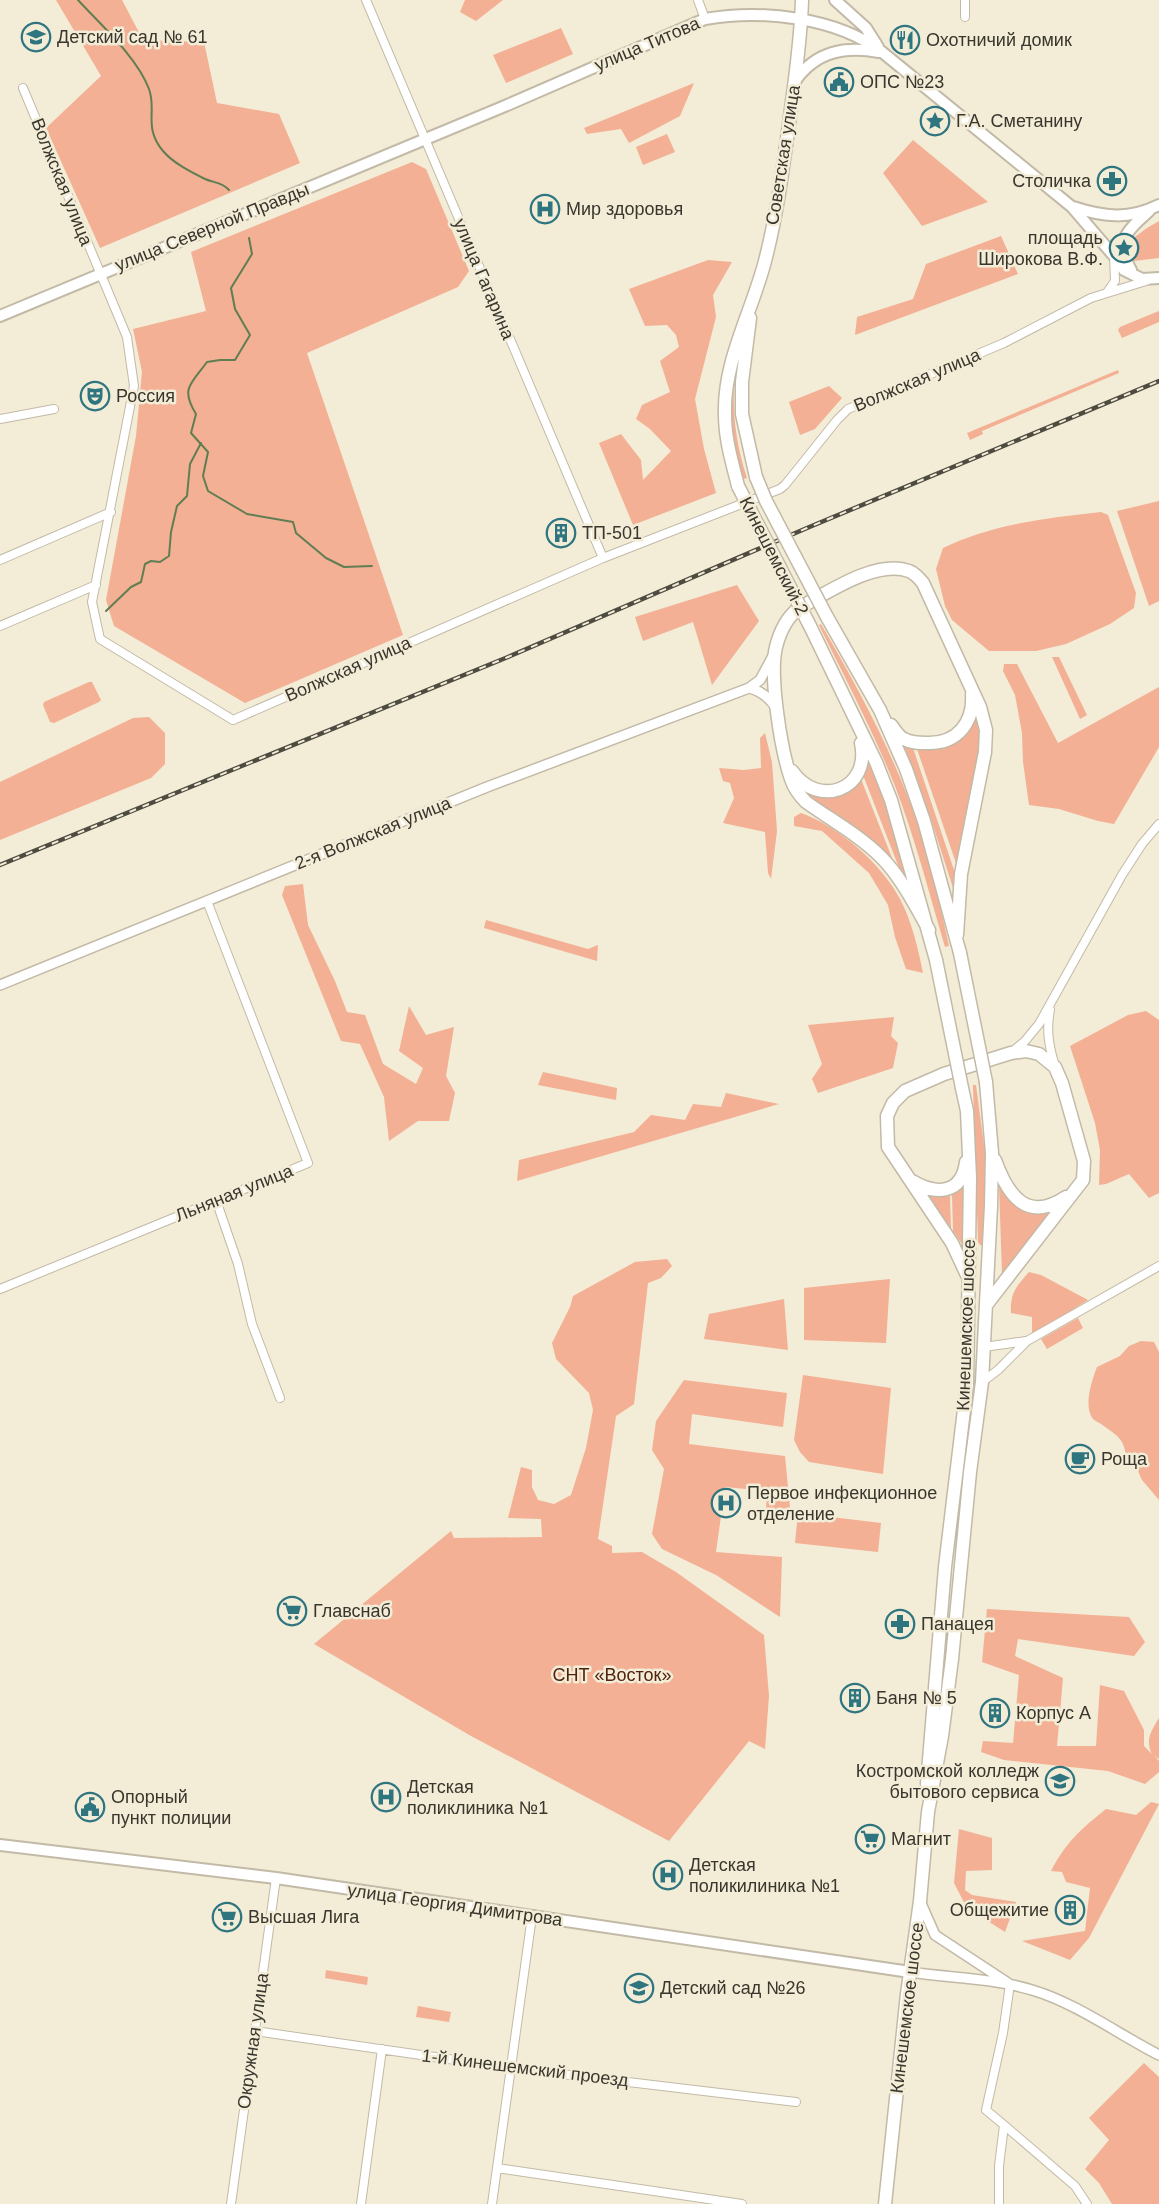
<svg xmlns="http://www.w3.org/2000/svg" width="1159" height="2204" font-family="Arial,sans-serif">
<rect width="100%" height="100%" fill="#f3ecd7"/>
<!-- green -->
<path fill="#f3b094" d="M56 0H122L143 40 204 42 217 103 279 114 300 163 100 248 46 128 101 76Z
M465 0H503L476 21 460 12Z
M561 28 573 54 506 83 493 55Z
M694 83 680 116 629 143 621 129 587 134 584 128Z
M667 134 675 152 643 165 636 147Z
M913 140 988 202 922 226 883 173Z
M412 162 426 169 469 271 458 287 307 353 403 635 245 703 114 626 106 600 136 436 142 372 133 329 206 311 191 252Z
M1159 221V258L1134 261 1128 242 1147 228Z
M1001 236 1018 274 855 335 857 317 913 299 926 264Z
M708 260 732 262 713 295 716 317 695 399 704 449 716 493 633 525 599 443 621 434 641 460 643 480 671 451 650 429 636 419 642 405 670 392 660 361 679 347 676 335 667 325 645 326 629 289Z
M1159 311V322L1122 338 1118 330 1120 327Z
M735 366C732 409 734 437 747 478L744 479C725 441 728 406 735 366Z
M1118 370 1119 373 982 431 983 434 970 440 967 433Z
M829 386 842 398 815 429 800 435 789 402Z
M1159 501V601L1149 606 1117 511Z
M1101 512 1108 515 1136 593 1134 608 1110 624 1066 644 1036 651H989L952 620 945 606 936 569 943 548C992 524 1047 518 1101 512Z
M737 585 759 621 712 685 693 622 643 641 635 617Z
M821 624C858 688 893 752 917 822 931 862 940 905 949 946L945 947C929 893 915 838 895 786 873 731 845 678 819 625Z
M1052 657H1059L1087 715 1080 719Z
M1004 664H1017L1058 743 1159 687V747L1114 824 1098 821 1059 809 1029 805 1023 762 1022 733 1015 695 1003 671Z
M89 682H92L101 700 99 702 54 723 50 722 43 705 44 702Z
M978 714 981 729V746L957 866 917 749C952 752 961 742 978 714Z
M149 717 165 733V764L151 778 0 840V782L133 718Z
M765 733 772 762 777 831 771 879 768 873 765 832 723 823 734 798 730 783 723 781 719 768 744 770 761 768 760 738Z
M904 746 913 748 955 873 953 888 931 819Z
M870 762 886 802 915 890 901 873 863 775Z
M861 779 896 868 813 802 804 791 805 789 853 787Z
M801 813C838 826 882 864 900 899 912 922 918 948 923 973L906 969 895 937 888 905 869 873 822 831 794 826V817Z
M303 884 308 925 335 981 347 1012 365 1015 383 1064 416 1084 423 1068 399 1051 409 1006 426 1035 454 1027 446 1076 455 1093 449 1121H418L389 1141 384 1097 360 1044 341 1041 282 895 285 886Z
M486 920 588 949 598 945 597 961 484 928Z
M1146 1011 1159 1020V1193L1149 1198 1129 1174 1106 1184 1099 1185 1100 1150 1095 1123 1070 1046 1128 1015Z
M894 1017 891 1036 898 1043 893 1068 818 1093 812 1079 822 1064 808 1025Z
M543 1072 617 1088 616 1100 538 1085Z
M973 1085H976L985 1153 984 1245H980L978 1242Z
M726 1093 779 1104 517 1181 519 1160 634 1132 651 1115 685 1120 693 1104 721 1107Z
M999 1186C1013 1206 1027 1214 1052 1213L1002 1274Z
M963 1187 964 1247 953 1231 952 1194Z
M925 1194 937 1197 950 1196 951 1230Z
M667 1259 672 1266 661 1278 648 1283 634 1404 616 1416 598 1539 612 1546V1553L642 1552 676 1572 764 1635 769 1696 765 1749 749 1741 669 1841 471 1736 314 1644 451 1531 454 1538 542 1537 541 1519 508 1518 521 1467 532 1470V1487L538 1500 554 1504 571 1495 586 1448 593 1410 589 1393 556 1359 552 1343 570 1307 573 1296 635 1262Z
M1029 1272 1041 1275 1088 1300 1032 1335V1317L1011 1313C1010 1293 1016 1287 1029 1272Z
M890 1279 886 1343 804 1340V1288Z
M784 1299 788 1350 704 1339 709 1314Z
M1078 1318 1083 1328 1047 1349 1041 1339Z
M1141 1341 1154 1342 1159 1352V1500L1142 1480 1137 1469 1127 1461C1124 1438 1119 1437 1101 1424 1098 1422 1095 1421 1093 1419 1083 1406 1092 1380 1097 1367L1120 1356 1129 1346Z
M803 1375 891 1388 883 1474 809 1462 800 1452 794 1440Z
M684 1380 787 1393 783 1427 692 1414 689 1444 785 1456 790 1508 766 1510 767 1491 725 1487 716 1552 782 1557 780 1617 716 1575 662 1549 652 1534 664 1469 652 1450 656 1421Z
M798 1513 881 1523 878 1552 795 1543Z
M987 1609 1129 1617 1145 1642 1134 1656 1018 1639 1015 1656 1063 1678 1057 1746H1096L1100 1685 1124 1691 1144 1730V1746L1152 1754C1145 1740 1151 1731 1159 1718V1759L1155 1756 1159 1761V1772L1145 1784 1108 1771 1004 1760 981 1752 983 1741 1013 1743 1019 1675 982 1662Z
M1151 1802 1159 1804 1089 1938 1070 1960 1022 1941 1085 1931 1090 1888 1066 1882 1062 1872 1051 1871C1066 1842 1081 1829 1106 1809L1136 1815Z
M959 1829 992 1838V1870L966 1871 965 1890 972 1895 1016 1902 1005 1932 967 1908 954 1883Z
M326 1970 368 1977 367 1985 325 1978Z
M418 2006 451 2012 449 2022 416 2017Z
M1144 2063 1159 2077V2204H1112L1099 2183 1085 2169 1109 2140 1089 2118Z"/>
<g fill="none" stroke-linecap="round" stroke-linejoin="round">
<!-- stream -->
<path stroke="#617d52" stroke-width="2" d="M78 0C101 25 137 57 149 89 157 111 143 127 163 151 173 163 191 172 205 179 214 183 222 182 229 190
M249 238 252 254 231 288 235 309 250 335 235 360H220L207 362C191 384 180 388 196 414L191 433 208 452 203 476 208 491 247 514 293 522 296 533 326 558 344 567 372 566
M106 611 131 587 141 582 145 564 151 561 160 562 169 556 171 532 177 506 187 496 190 464 201 443"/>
<!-- minor casing -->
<g stroke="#c2baa7" stroke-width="10">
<path id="minor" d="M366 0 603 558
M698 0 705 19
M965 0V17
M23 88 127 337 134 386 92 602 100 639 233 720 603 558 780 489 785 485 837 420 848 409 1004 343 1091 298 1146 281
M1108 291 1115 281 1114 256 1122 241
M0 419 54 409
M0 560 111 512
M0 626 96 585
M1050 1010C1046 1030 1049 1047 1055 1066
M1012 1052 1025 1041 1039 1024 1122 875 1142 844 1159 824
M216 1200 238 1264 252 1324 280 1398
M0 1289 308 1163 207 901
M984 1347 1026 1341
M982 1382 998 1370 1027 1341 1159 1266
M255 2031 511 2068 796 2102
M1004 2125 1075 2186 1087 2204
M497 2168 742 2204
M231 2204 276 1878
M361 2204 382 2049
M492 2204 532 1916
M999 2204V2166L1004 2125 986 2110 1003 2033 1010 1984"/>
</g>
<!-- tertiary casing -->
<g stroke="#c2baa7" stroke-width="12">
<path id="tertiary" d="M749 688C762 691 770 698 777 709
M0 985 487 787 749 688 760 680 773 656
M920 1901 935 1935 1008 1983
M910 1972C950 1978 993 1978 1032 1990 1076 2003 1118 2034 1159 2055"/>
</g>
<!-- secondary casing -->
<g stroke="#c2baa7" stroke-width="14">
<path id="secondary" d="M835 0 866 28 878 47
M795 81C816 51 845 46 879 52
M1073 207C1104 217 1129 220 1159 205
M1131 270C1114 241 1127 231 1149 211
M0 316 505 106 705 19C761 9 836 17 882 52L1072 207 1114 256 1124 270 1142 279 1159 278
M0 1845 276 1878 910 1972"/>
</g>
<!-- primary casing -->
<g stroke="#c2baa7" stroke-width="15">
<path id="primary" d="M750 318 742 382V414L756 477
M738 486C732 462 725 439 725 415 723 361 752 312 765 261 778 211 784 160 791 109 796 73 801 36 802 0
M827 617 880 710 906 769 924 821 960 953
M810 626 876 762 891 800 936 960
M891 725C895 730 898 736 904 739 911 743 919 743 927 743 957 744 974 723 972 694
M792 771C818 809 871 790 861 743
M929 930C915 905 901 877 881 857 859 835 831 820 806 802 799 795 794 788 791 779 781 750 769 676 776 647 780 631 786 618 799 608 827 593 876 559 909 571 914 573 919 578 923 583L980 707 986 730 985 752 961 874 957 935
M995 1160C1008 1196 1027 1223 1066 1197
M912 1181C935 1195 962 1195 966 1162
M967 1275 952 1243 888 1147 887 1116 893 1103 905 1091 944 1074 1011 1053 1026 1051 1039 1054 1055 1067 1062 1083 1084 1161 1083 1180 987 1304
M927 1784 945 1567 967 1385 970 1178 967 1111 962 1088
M885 2204 907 1994 920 1901 928 1812 942 1736 952 1659 970 1472 982 1382 991 1206 992 1153 986 1082"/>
</g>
<!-- minor -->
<use href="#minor" stroke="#fff" stroke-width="8"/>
<!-- tertiary -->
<use href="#tertiary" stroke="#fff" stroke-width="9"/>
<!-- secondary -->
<use href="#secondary" stroke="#fff" stroke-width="10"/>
<!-- primary -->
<use href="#primary" stroke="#fff" stroke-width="12"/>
<!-- rail casing -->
<g stroke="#4e4b41" stroke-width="4.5">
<path id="rail" d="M0 865 508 657 807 528 1159 381"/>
</g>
<!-- rail -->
<use href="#rail" stroke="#f3ecd7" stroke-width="2" stroke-dasharray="7" stroke-linecap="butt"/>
<!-- primary-bridge casing -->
<g stroke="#c2baa7" stroke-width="15" stroke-linecap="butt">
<path id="primary-bridge" d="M756 477 766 501 827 617
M738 486 810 626
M960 953 986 1082
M936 960 962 1088"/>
</g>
<!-- primary-bridge -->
<use href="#primary-bridge" stroke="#fff" stroke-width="12"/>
</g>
<!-- icons -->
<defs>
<g id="school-ring" transform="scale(1.5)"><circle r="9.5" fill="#f3ecd7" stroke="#2e7580" stroke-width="1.5"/><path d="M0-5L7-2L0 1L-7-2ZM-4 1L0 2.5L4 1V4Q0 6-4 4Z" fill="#2e7580"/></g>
<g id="restaurant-ring" transform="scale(1.5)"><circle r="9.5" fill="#f3ecd7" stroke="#2e7580" stroke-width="1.5"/><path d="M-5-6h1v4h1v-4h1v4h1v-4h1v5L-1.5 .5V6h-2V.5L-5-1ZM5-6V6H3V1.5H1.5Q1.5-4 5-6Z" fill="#2e7580"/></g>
<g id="civic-ring" transform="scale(1.5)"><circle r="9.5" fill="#f3ecd7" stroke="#2e7580" stroke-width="1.5"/><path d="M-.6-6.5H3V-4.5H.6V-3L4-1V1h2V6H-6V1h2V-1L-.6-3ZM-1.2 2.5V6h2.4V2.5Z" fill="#2e7580"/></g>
<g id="sight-ring" transform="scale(1.5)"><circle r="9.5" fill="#f3ecd7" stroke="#2e7580" stroke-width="1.5"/><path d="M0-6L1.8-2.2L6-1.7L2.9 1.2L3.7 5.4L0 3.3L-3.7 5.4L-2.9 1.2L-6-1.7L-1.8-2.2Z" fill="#2e7580"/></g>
<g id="pharmacy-ring" transform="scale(1.5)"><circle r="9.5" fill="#f3ecd7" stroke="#2e7580" stroke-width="1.5"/><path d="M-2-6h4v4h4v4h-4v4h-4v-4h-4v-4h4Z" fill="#2e7580"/></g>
<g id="hospital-ring" transform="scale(1.5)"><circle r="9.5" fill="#f3ecd7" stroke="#2e7580" stroke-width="1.5"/><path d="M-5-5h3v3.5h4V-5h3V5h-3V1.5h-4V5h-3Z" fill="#2e7580"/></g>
<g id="theatre-ring" transform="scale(1.5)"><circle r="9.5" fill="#f3ecd7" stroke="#2e7580" stroke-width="1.5"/><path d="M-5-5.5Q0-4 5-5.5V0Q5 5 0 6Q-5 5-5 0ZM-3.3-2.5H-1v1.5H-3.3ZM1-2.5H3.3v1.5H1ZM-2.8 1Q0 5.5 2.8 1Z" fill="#2e7580"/></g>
<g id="building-ring" transform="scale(1.5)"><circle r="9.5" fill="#f3ecd7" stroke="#2e7580" stroke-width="1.5"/><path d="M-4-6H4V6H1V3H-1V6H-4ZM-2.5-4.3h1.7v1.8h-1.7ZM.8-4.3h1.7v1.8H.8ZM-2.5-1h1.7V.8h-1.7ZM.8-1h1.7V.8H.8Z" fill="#2e7580"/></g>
<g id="cafe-ring" transform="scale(1.5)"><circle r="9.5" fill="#f3ecd7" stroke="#2e7580" stroke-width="1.5"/><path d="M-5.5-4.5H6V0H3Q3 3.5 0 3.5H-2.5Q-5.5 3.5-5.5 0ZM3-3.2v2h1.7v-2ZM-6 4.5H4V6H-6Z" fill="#2e7580"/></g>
<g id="supermarket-ring" transform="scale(1.5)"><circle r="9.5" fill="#f3ecd7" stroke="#2e7580" stroke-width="1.5"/><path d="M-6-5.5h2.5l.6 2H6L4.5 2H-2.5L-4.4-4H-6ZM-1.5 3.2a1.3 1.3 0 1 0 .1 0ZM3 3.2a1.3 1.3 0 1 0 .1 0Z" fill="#2e7580"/></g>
<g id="university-ring" transform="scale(1.5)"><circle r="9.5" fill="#f3ecd7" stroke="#2e7580" stroke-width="1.5"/><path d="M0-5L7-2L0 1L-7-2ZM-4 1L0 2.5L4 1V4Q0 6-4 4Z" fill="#2e7580"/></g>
</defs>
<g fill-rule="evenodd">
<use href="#school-ring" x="36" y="37"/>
<use href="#restaurant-ring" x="905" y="40"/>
<use href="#civic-ring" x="839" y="82"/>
<use href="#sight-ring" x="935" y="121"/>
<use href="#pharmacy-ring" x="1112" y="181"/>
<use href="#hospital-ring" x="545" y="209"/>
<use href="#sight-ring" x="1124" y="248"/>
<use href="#theatre-ring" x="95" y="396"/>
<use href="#building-ring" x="561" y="533"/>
<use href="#cafe-ring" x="1080" y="1459"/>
<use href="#hospital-ring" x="726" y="1503"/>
<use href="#supermarket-ring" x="292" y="1611"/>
<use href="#pharmacy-ring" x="900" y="1624"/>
<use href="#building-ring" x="855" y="1698"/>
<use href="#building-ring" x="995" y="1713"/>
<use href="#university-ring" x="1060" y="1781"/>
<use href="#hospital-ring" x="386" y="1797"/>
<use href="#civic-ring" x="90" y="1807"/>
<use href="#supermarket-ring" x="870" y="1839"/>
<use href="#hospital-ring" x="668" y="1875"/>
<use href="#building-ring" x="1070" y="1910"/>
<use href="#supermarket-ring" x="227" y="1917"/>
<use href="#school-ring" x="639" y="1988"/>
</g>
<g text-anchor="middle" stroke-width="5" stroke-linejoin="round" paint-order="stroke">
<!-- poi labels -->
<g font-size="18" fill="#39362e" stroke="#f3ecd7" text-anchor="start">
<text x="57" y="43">Детский сад № 61</text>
<text x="926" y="46">Охотничий домик</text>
<text x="860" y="88">ОПС №23</text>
<text x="956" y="127">Г.А. Сметанину</text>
<text x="1091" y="187" text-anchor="end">Столичка</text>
<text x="566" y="215">Мир здоровья</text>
<text x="1103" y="244" text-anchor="end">площадь<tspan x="1103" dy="21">Широкова В.Ф.</tspan></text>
<text x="116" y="402">Россия</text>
<text x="582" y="539">ТП-501</text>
<text x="1101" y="1465">Роща</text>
<text x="747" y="1499">Первое инфекционное<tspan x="747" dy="21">отделение</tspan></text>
<text x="313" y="1617">Главснаб</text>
<text x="921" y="1630">Панацея</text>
<text x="876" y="1704">Баня № 5</text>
<text x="1016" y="1719">Корпус А</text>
<text x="1039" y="1777" text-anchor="end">Костромской колледж<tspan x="1039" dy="21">бытового сервиса</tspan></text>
<text x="407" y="1793">Детская<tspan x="407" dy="21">поликлиника №1</tspan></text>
<text x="111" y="1803">Опорный<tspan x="111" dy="21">пункт полиции</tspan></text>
<text x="891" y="1845">Магнит</text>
<text x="689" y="1871">Детская<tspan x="689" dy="21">поликилиника №1</tspan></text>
<text x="1049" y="1916" text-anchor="end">Общежитие</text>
<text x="248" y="1923">Высшая Лига</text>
<text x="660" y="1994">Детский сад №26</text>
</g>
<!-- street labels -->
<g font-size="18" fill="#39362e" stroke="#f3ecd7">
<text transform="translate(647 44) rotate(-23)" y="6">улица Титова</text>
<text transform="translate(783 155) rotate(-81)" y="6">Советская улица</text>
<text transform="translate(62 182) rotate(68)" y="6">Волжская улица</text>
<text transform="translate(212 227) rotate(-22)" y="6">улица Северной Правды</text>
<text transform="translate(484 279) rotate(67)" y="6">улица Гагарина</text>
<text transform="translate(917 380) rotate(-23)" y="6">Волжская улица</text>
<text transform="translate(774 556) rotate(63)" y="6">Кинешемский-2</text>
<text transform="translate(348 669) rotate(-24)" y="6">Волжская улица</text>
<text transform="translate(373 833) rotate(-22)" y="6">2-я Волжская улица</text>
<text transform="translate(234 1193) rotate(-22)" y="6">Льняная улица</text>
<text transform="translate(966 1325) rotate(-88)" y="6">Кинешемское шоссе</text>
<text transform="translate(455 1905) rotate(8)" y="6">улица Георгия Димитрова</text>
<text transform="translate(907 2008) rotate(-83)" y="6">Кинешемское шоссе</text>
<text transform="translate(253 2041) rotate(-82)" y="6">Окружная улица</text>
<text transform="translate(525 2068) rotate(7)" y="6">1-й Кинешемский проезд</text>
</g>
<!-- park labels -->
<g font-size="18" fill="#522410" stroke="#f3ecd7">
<text x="612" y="1681">СНТ «Восток»</text>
</g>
</g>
</svg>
